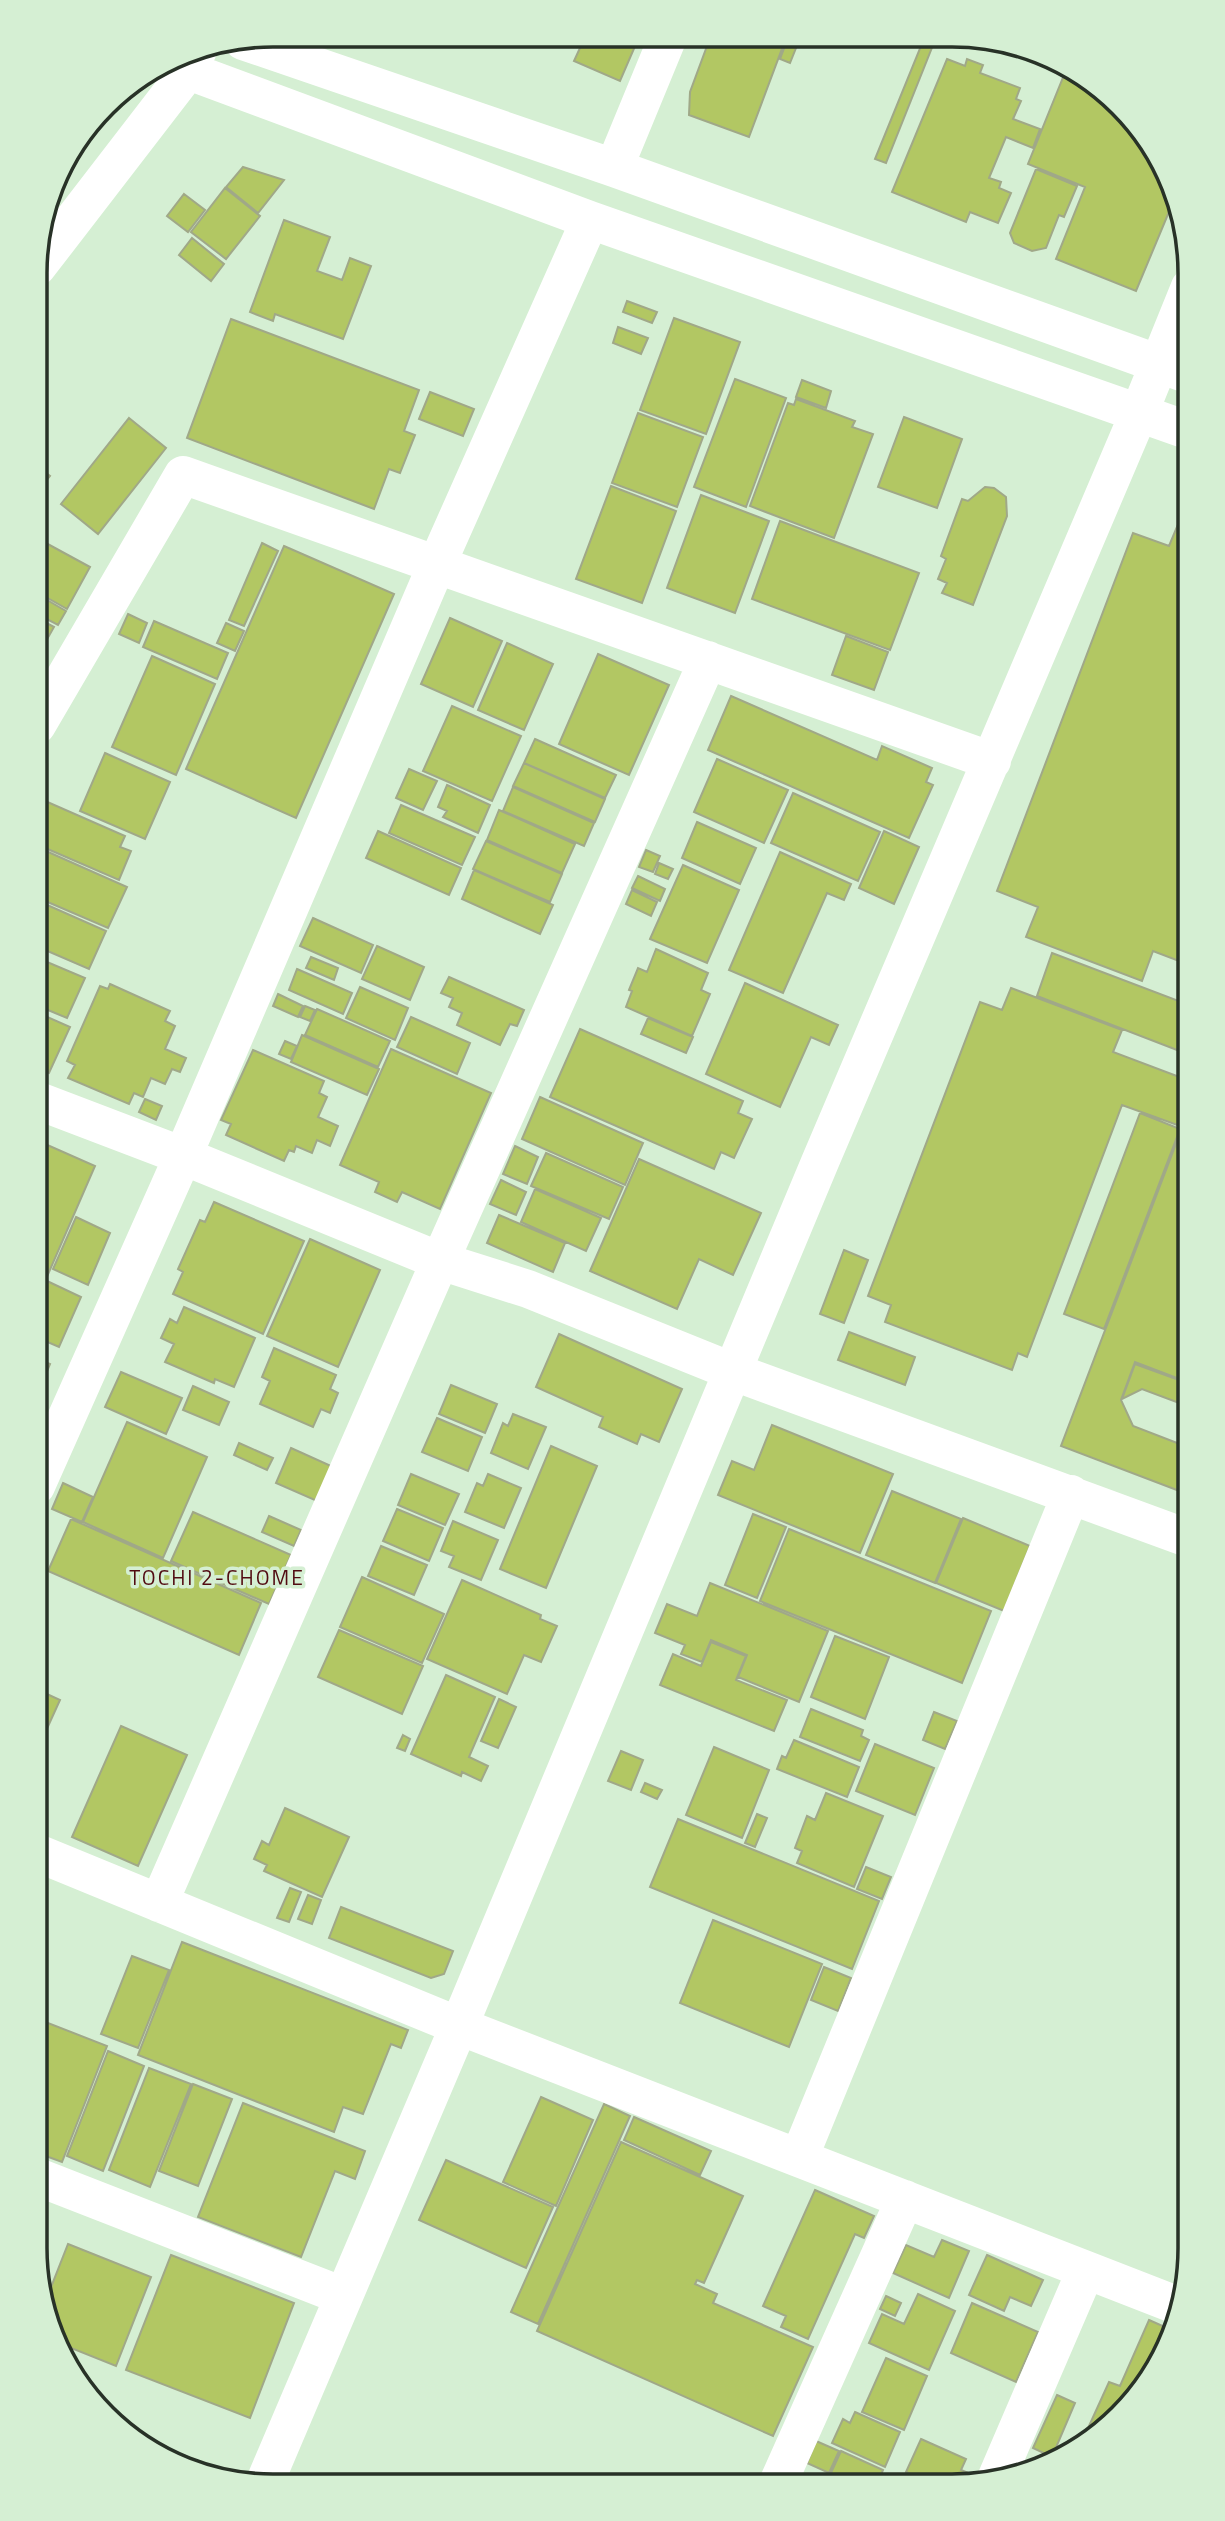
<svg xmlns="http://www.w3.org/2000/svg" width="1225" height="2521" font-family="'Titillium Web',sans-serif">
<rect width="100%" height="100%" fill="#d5efd3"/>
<!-- building -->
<path fill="#b2c763" stroke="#a0a888" stroke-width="2" d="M585 37H639L620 81 574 61Z
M710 38H786L749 137 689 115 690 92Z
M788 38H800L790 63 780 59Z
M980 39 998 40 1019 50 1016 55Z
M923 41 933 45 886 163 875 159Z
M947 59 965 66 967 59 983 65 980 73 1020 88 1016 99 1021 101 1013 119 1040 129 1033 148 1006 137 989 178 1001 182 999 188 1011 193 998 223 970 212 966 222 892 192Z
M1064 75 1109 94 1176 195 1136 291 1056 259 1085 187 1028 164Z
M243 167 284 180 258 213 226 187Z
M1036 169 1077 186 1064 217 1059 215 1046 248 1032 251 1014 243 1010 233Z
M225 188 260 216 226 259 191 232Z
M184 194 205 210 188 232 167 216Z
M284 220 330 237 317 271 342 280 350 258 371 266 343 339 275 314 273 321 250 312Z
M192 238 224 264 211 281 179 255Z
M627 301 657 312 652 323 623 312Z
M674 318 740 342 706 434 640 410Z
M231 319 419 390 404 431 415 435 400 473 389 469 374 509 187 438Z
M618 327 648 338 641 354 613 343Z
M735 379 786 398 746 507 694 487Z
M802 380 831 391 826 408 796 397Z
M430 392 474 409 463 436 419 419Z
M796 399 855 421 852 427 873 434 834 538 750 506 788 403 794 405Z
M638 413 703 437 677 507 612 483Z
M904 417 962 439 937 508 878 487Z
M129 418 166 448 98 534 61 504Z
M37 466 50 476 37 492Z
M611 486 676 511 642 603 576 579Z
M985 487 994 488 1006 497 1007 516 973 605 942 593 947 583 938 579 946 559 941 556 962 499 968 501Z
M701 495 769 521 735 613 667 588Z
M780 521 919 573 890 650 752 599Z
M1179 522 1190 526V933L1179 961 1153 951 1142 981 1026 937 1038 907 997 891 1133 533 1169 546Z
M44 542 90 567 67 609 37 592V555Z
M262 543 278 551 244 626 229 620Z
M284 546 394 594 296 818 186 769Z
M47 600 66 611 58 625 39 615Z
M128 614 147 623 139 643 119 634Z
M37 618 54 627 37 657Z
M450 618 502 641 473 707 421 684Z
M154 621 228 653 217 679 143 647Z
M226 623 244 631 235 651 217 643Z
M846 636 888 652 874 690 832 675Z
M507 643 553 664 524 730 478 710Z
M598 654 669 685 629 775 559 744Z
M152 656 215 684 176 775 112 747Z
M731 696 877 760 882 746 932 768 926 782 933 785 909 838 708 750Z
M452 706 521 736 492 801 423 771Z
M535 739 616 775 605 798 524 763Z
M105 753 170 782 145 839 80 811Z
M717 759 788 790 764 843 694 812Z
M524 763 605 799 595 822 513 786Z
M409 769 437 781 423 810 396 798Z
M447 785 490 805 478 833 443 817 447 811 438 807Z
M513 787 594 823 584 846 503 811Z
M793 793 880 832 858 881 771 843Z
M36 797 125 836 120 847 131 851 119 880 36 844Z
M401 805 475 837 462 865 389 833Z
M499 810 575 844 562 873 487 840Z
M697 822 756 848 740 884 682 858Z
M378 831 461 868 449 895 366 858Z
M884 831 919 847 894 904 859 888Z
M486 841 562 874 550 902 473 869Z
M646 850 660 856 653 872 639 867Z
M46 851 127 887 108 928 36 897V873Z
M780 852 851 884 844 900 827 893 783 993 729 970Z
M659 863 673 869 668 879 655 874Z
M683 865 739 890 707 963 650 939Z
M474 870 553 905 540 934 462 899Z
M638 876 665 889 660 901 632 888Z
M632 890 657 902 651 916 626 904Z
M36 900 106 931 89 969 36 946Z
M313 918 373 945 361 973 300 946Z
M377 946 424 967 410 1000 362 979Z
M656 949 708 973 701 990 710 994 692 1036 626 1007 632 991 629 990 638 968 647 972Z
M1052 953 1181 1002 1190 978V1055L1037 996Z
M311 957 338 968 334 980 306 968Z
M47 962 85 978 67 1018 36 1005V985Z
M297 969 352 993 343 1014 289 990Z
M449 977 524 1010 517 1026 510 1024 500 1045 457 1025 462 1013 449 1007 453 998 441 993Z
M745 983 838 1025 829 1045 811 1037 780 1107 706 1074Z
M110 984 170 1011 165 1021 175 1026 165 1049 186 1058 180 1072 172 1069 165 1084 151 1078 143 1097 134 1093 129 1104 68 1078 75 1065 67 1061 100 986 108 989Z
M360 987 408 1008 395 1040 346 1018Z
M1011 988 1122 1030 1113 1052 1190 1081V1101L1180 1126 1122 1105 1027 1357 1018 1353 1012 1370 885 1322 891 1305 868 1296 980 1002 1002 1010Z
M278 994 303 1006 298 1017 273 1006Z
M305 1006 315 1010 310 1021 300 1017Z
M317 1009 390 1041 378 1067 305 1035Z
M36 1012 70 1027 49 1073 36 1067Z
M411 1017 470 1043 457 1074 397 1047Z
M648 1018 693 1037 686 1053 641 1034Z
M580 1029 743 1101 738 1113 752 1119 734 1158 721 1152 714 1169 550 1097Z
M302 1035 379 1069 367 1095 291 1062Z
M285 1041 297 1046 291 1059 279 1054Z
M391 1049 491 1093 440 1209 402 1192 397 1202 375 1192 379 1182 340 1165Z
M253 1050 324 1081 319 1093 327 1097 318 1117 338 1126 330 1146 317 1140 312 1153 296 1146 294 1152 289 1150 284 1161 226 1135 231 1124 221 1120Z
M540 1097 643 1143 625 1185 522 1139Z
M145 1099 162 1106 156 1120 139 1112Z
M1190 1107V1383L1135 1362 1121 1400 1133 1426 1190 1448V1495L1061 1446Z
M1140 1113 1180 1129 1104 1329 1064 1314Z
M36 1140 95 1166 36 1302Z
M515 1146 538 1157 527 1184 503 1174Z
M546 1153 623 1187 609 1219 531 1186Z
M639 1159 761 1213 733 1275 699 1259 677 1309 590 1271Z
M501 1180 526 1192 516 1215 490 1204Z
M535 1189 601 1218 586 1251 521 1222Z
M214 1202 304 1241 263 1334 173 1294 183 1272 178 1269 200 1220 205 1222Z
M499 1215 565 1243 553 1272 487 1243Z
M76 1217 110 1233 88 1285 53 1269Z
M310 1239 380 1270 338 1367 267 1336Z
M844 1250 868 1260 844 1323 820 1314Z
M47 1281 81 1297 59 1347 36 1337V1306Z
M184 1307 255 1338 234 1387 215 1379 214 1383 165 1362 174 1344 161 1338 170 1319 177 1323Z
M849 1332 915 1357 905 1385 838 1360Z
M559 1334 682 1389 659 1442 641 1434 637 1444 599 1427 603 1417 536 1387Z
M274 1348 336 1375 330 1389 338 1393 330 1413 321 1409 313 1427 260 1404 270 1381 262 1377Z
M36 1358 50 1364 36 1398Z
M1135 1364 1190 1384V1407L1142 1389 1122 1399Z
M121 1372 182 1398 166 1434 105 1407Z
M451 1385 497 1404 485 1433 439 1414Z
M193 1386 229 1402 219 1425 183 1410Z
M513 1414 546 1427 528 1469 491 1453 503 1423 508 1426Z
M437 1418 482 1437 468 1471 422 1452Z
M127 1422 207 1457 163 1558 83 1522Z
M772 1425 893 1474 860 1553 718 1495 732 1461 754 1470Z
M239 1443 273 1458 267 1470 234 1455Z
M551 1446 597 1466 546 1588 500 1569Z
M291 1448 331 1466 317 1501 276 1483Z
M411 1474 459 1494 445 1525 398 1505Z
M488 1474 521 1488 504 1528 465 1512 477 1483 483 1486Z
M63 1483 93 1497 82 1522 52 1509Z
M892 1491 961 1519 935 1583 866 1555Z
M397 1509 443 1528 429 1561 383 1541Z
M193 1512 291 1555 269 1604 171 1561Z
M753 1514 786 1527 757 1598 725 1585Z
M269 1516 301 1530 294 1546 262 1532Z
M963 1518 1030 1546 1004 1611 936 1583Z
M71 1519 261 1603 239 1655 48 1571Z
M453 1521 498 1540 481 1580 449 1567 454 1556 441 1551Z
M789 1529 991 1611 962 1683 760 1601Z
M381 1546 427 1565 414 1595 368 1576Z
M362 1577 444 1614 422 1663 340 1627Z
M462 1580 541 1615 540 1619 557 1626 541 1662 524 1655 507 1694 427 1659Z
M710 1583 828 1631 799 1702 738 1677 747 1655 711 1640 702 1662 681 1654 685 1645 655 1633 667 1604 697 1616Z
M339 1630 423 1666 402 1714 318 1677Z
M835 1636 889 1657 865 1719 811 1697Z
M711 1642 746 1656 736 1680 787 1700 774 1731 660 1685 673 1654 701 1666Z
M36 1667 44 1670 36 1687Z
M446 1675 495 1697 469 1757 488 1766 481 1781 462 1772 461 1776 411 1754Z
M36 1689 60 1700 35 1755Z
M499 1699 516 1707 498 1748 481 1741Z
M811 1709 863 1730 861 1736 869 1740 860 1761 800 1737Z
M934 1712 957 1721 945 1749 923 1740Z
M121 1726 187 1755 138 1866 72 1837Z
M403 1735 410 1739 405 1751 397 1748Z
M794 1740 859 1767 847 1797 777 1769 782 1756 786 1758Z
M875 1744 934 1768 915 1815 856 1791Z
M714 1747 769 1770 742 1838 686 1815Z
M621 1751 643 1760 631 1790 608 1781Z
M645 1783 662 1790 657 1799 641 1792Z
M826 1793 883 1816 854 1887 797 1863 802 1851 795 1848 807 1816 815 1820Z
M285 1808 349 1837 322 1897 264 1871 267 1865 254 1859 262 1841 269 1845Z
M757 1814 767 1818 755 1847 745 1843Z
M678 1819 879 1901 852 1969 650 1887Z
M866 1867 891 1877 882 1899 857 1889Z
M35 1880 47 1885 35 1915Z
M290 1888 301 1892 289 1922 277 1918Z
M308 1895 321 1900 312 1924 298 1919Z
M341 1907 453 1951 444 1974 431 1978 329 1938Z
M713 1920 822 1964 789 2047 680 2003Z
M182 1942 408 2030 401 2048 391 2044 363 2114 343 2107 334 2132 138 2055Z
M132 1956 169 1970 138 2048 101 2034Z
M824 1967 851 1978 838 2011 811 2000Z
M35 2018 107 2046 62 2162 35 2152Z
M108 2051 144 2066 103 2171 67 2156Z
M149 2068 191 2084 150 2187 109 2170Z
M193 2084 232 2099 198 2186 159 2171Z
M541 2097 593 2120 556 2206 503 2182Z
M243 2103 365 2151 355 2179 335 2171 301 2257 198 2217Z
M604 2104 630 2116 538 2324 511 2312Z
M634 2117 711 2151 700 2175 624 2140Z
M621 2142 743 2196 704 2283 697 2280 695 2284 717 2294 713 2303 813 2347 773 2436 537 2331Z
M446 2160 553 2207 526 2268 419 2220Z
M815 2190 874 2216 864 2238 855 2234 808 2339 781 2327 786 2316 763 2306Z
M942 2240 969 2251 949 2298 893 2273 906 2245 934 2257Z
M68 2244 151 2277 116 2366 61 2344 48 2324 44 2305Z
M171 2255 294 2303 250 2418 126 2370Z
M987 2255 1043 2280 1031 2306 1010 2297 1004 2311 969 2295Z
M918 2294 955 2311 929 2370 869 2343 882 2314 904 2324Z
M886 2296 901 2303 895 2316 880 2309Z
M972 2303 1038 2332 1016 2382 951 2353Z
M1149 2320 1174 2331 1172 2338 1140 2393 1079 2448 1109 2382 1120 2386Z
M886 2358 927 2376 904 2430 862 2412Z
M1057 2395 1075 2403 1052 2457 1033 2448Z
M855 2412 900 2432 885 2467 832 2443 843 2419 850 2423Z
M921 2439 966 2459 961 2470 971 2474 967 2484 938 2486 906 2472Z
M816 2441 839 2451 829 2473 807 2463Z
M841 2451 883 2470 876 2486H825Z
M906 2474 934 2486H901Z"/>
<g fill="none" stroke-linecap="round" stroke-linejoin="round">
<!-- minor -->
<path stroke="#fff" stroke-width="38" d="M243 41 614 168 1190 375
M167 63 590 220 1190 431
M614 168 668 37
M37 267 188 71 198 50
M37 725 183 475 992 761
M36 1100 183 1156 440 1261 528 1289 734 1372 1190 1539
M36 1486 183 1156 437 564 590 220
M35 1852 459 2026 1179 2306
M159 1903 440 1261 708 660
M799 2158 1071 1494
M35 2176 343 2296
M996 2479 1086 2270
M264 2484 459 2026 820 1162 1139 413 1190 287
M777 2485 905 2199"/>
</g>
<g text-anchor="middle" stroke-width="7" stroke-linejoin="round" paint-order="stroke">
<!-- neighbourhood labels -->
<g font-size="21" letter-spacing="2" fill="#510b11" stroke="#d5efd3">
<text x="217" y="1585">TOCHI 2-CHOME</text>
</g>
</g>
<!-- crop -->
<path d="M0 0H1225V2521H0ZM273 47H952A226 226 0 0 1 1178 273V2248A226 226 0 0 1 952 2474H273A226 226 0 0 1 47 2248V273A226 226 0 0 1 273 47Z" fill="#d5efd3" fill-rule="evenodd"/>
<path fill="none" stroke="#283227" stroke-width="3.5" d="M273 47H952A226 226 0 0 1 1178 273V2248A226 226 0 0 1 952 2474H273A226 226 0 0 1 47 2248V273A226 226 0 0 1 273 47Z"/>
</svg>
